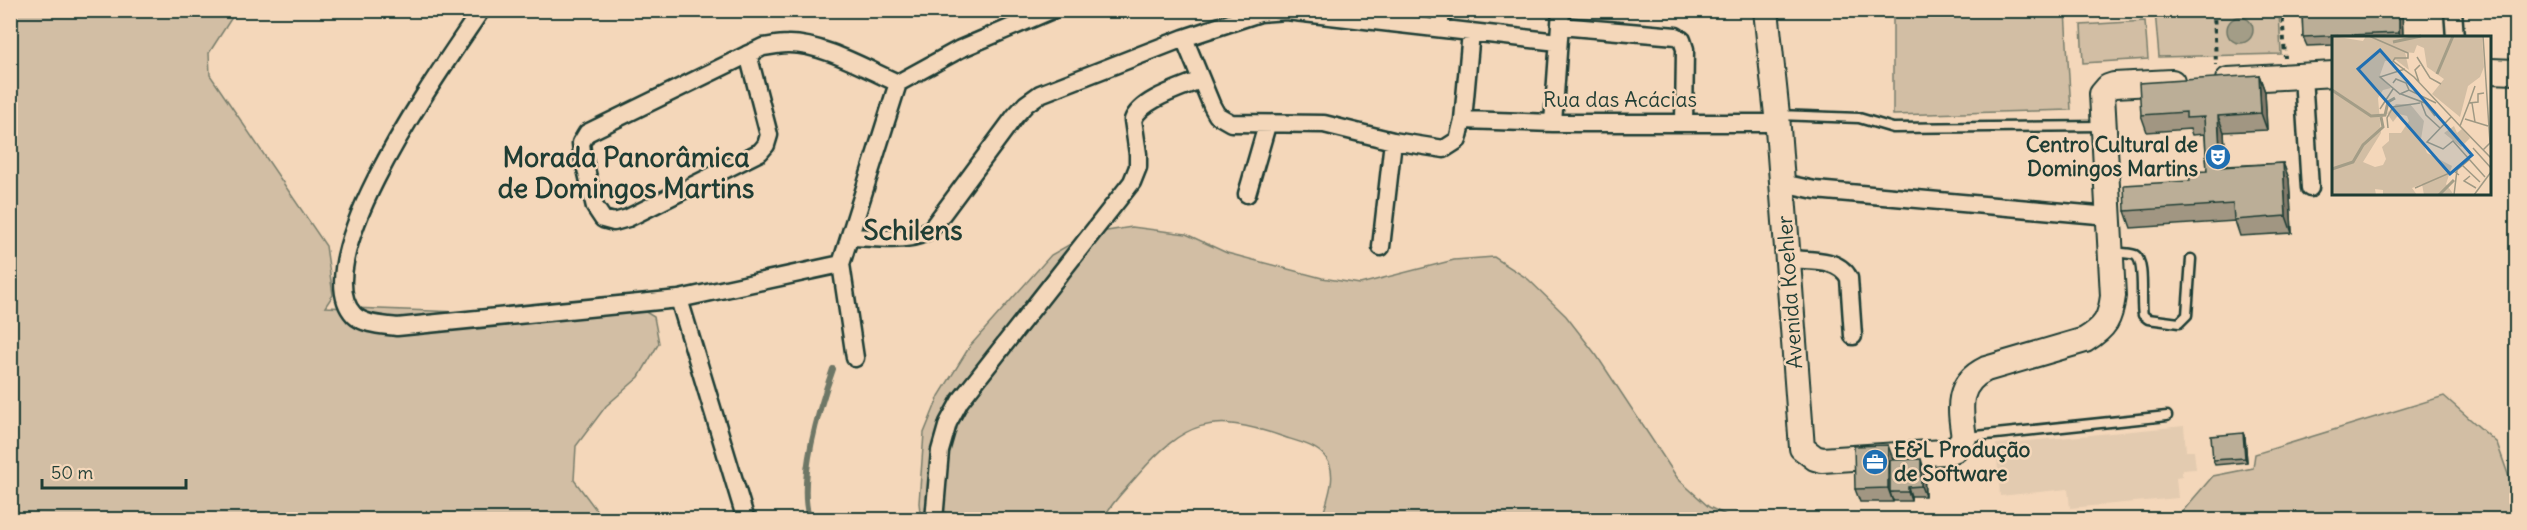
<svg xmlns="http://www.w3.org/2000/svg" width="2527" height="530" font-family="Delius,sans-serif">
<rect width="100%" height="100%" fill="#f4d7ba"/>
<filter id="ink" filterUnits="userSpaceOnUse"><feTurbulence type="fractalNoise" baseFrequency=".0167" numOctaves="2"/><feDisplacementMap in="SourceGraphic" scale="12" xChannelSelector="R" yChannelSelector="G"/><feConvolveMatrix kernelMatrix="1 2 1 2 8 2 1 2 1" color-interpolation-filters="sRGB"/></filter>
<g filter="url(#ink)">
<!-- built -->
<path fill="#e3cbb0" d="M2184 426 2186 451H2194L2196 469 2182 470V477L2176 478 2178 498 2070 508 2068 489 2000 496 1996 444Z"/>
<!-- green -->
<path fill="#d2bea4" stroke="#787e6c" stroke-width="1.5" d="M10 11H236L209 53 210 75 326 246 333 295 325 307 514 314 561 310 619 296 654 317 659 343 639 377 606 406 576 446 574 480 603 519H11Z
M1893 11H2065L2071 110 1893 115Z
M2155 11H2279L2281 54 2159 57Z
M2145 21 2148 59 2083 63 2081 25Z
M1132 227 1186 234 1227 253 1322 278 1360 284 1454 260 1494 257 1528 279 1566 316 1597 356 1678 479 1709 507 1734 519H1322C1326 501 1339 475 1326 458 1317 445 1295 441 1281 436 1211 412 1185 421 1137 476 1125 490 1111 503 1103 519L921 520 919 503 924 433 939 396 970 346 1051 255 1088 234Z
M2444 396 2497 443 2516 497V519H2141L2181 513 2213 476 2253 468 2255 454Z"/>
<!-- water -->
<path fill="#a39d87" stroke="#6e7766" stroke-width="1.5" d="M2227 30a13 13 0 1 1 26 0a13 13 0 1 1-26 0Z"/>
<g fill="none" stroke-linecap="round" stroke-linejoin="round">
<!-- stream -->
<path stroke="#6e7766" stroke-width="6" d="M810 520C796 483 820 405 833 369"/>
<!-- lane casing -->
<g stroke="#1f3d34" stroke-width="13">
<path id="lane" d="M1778 115 1859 118 1893 128 2102 126
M2111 252C2118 253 2129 253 2135 255 2146 261 2140 303 2143 315L2148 319 2179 323 2187 315 2191 259
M1967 437 2167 416"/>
</g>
<!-- street casing -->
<g stroke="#1f3d34" stroke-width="21">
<path id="street" d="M481 10C448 60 302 260 354 315 364 325 384 325 397 327L679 299 841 264 898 83 960 49 1052 10
M2453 10 2455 38
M1560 26 1676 36 1682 40 1685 49 1684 123
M1440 28V10
M1184 38 1212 106 1217 115 1231 123 1324 124 1393 141 1444 149 1458 140 1463 120 1471 32
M748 54 769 135 766 145 760 152 628 218 614 222 603 219 595 207 582 152 581 143 587 133 763 47C771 46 779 44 787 44 822 43 866 69 898 83
M2303 76 2310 188
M1463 120 1553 123H1777
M1553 123 1561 10
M1782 183 1815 190 2109 216
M1247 194 1267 125
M850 237C875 237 911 245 932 228L1015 116 1026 104 1040 94 1184 38 1260 13 1286 11 1558 42
M1381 247 1393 141
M1788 259C1809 261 1838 257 1849 278L1853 336
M841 264 855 358
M679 299 746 520
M934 520 940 451 948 423 960 401 1132 182 1138 167V154L1133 120C1140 100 1181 88 1200 80"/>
</g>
<!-- secondary casing -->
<g stroke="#1f3d34" stroke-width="28">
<path id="secondary" d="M1766 10 1777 115 1802 448 1815 458 1822 460 1944 452 1954 450 1964 438C1960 409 1955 384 1986 369L2085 340C2106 327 2110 319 2113 296L2102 94 2108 87 2114 85 2172 82
M2490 71 2516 72
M2228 80 2334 74"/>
</g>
<!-- path -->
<path stroke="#1f3d34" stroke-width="4" stroke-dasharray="4.5 4.5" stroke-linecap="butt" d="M2214 10 2216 65
M2282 10 2285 58"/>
<!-- lane -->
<use href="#lane" stroke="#f4d7ba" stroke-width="8"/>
<!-- street -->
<use href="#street" stroke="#f4d7ba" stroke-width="16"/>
<!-- secondary -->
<use href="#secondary" stroke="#f4d7ba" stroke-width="24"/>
</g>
<!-- wall -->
<path fill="#a19682" stroke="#1f3d34" stroke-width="1.5" d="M2302 10H2402L2403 38H2334V45L2307 46 2303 37Z
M2259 75 2265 92 2267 130 2224 132 2226 166 2283 163 2289 179 2292 233 2240 236 2235 221 2131 228 2125 211 2190 181 2207 171 2205 134 2192 135 2190 129 2147 132 2141 115Z
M2243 433 2245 438 2247 462 2215 465 2213 460Z
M1893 459V460L1924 469 1925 496H1911V501H1894L1893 500V502H1860L1855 489Z"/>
<!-- shaded-wall -->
<path fill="#837a6a" stroke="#1f3d34" stroke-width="1.5" d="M2399 10H2402L2403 38H2401L2399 33Z
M2259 75 2265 92 2267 130 2261 113Z
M2218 116 2224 132 2227 183 2221 167Z
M2283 163 2289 179 2292 233 2286 216Z
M2243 433 2245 438 2247 462 2245 458Z
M1888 445 1893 459V492H1890L1893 502 1888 488Z
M1921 459 1924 469 1925 496 1921 486Z
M1908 487 1911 496V501L1908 492Z"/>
<!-- building -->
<path fill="#bbae97" stroke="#1f3d34" stroke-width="1.5" d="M2302 10H2399V33L2303 37Z
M2259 75 2261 113 2218 116 2221 167 2283 163 2286 216 2234 220 2233 204 2125 211 2124 185 2190 181 2189 172 2207 171 2204 117 2186 118V112L2141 115 2139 83Z
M2243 433 2245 458 2213 460 2211 436Z
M1888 445V488L1855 489 1854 446Z
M1921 459V486L1908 487V492H1890V460Z"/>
</g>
<!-- icons -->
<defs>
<g id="theatre-disc" transform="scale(1.35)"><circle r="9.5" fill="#1f6fb2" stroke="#f4d7ba"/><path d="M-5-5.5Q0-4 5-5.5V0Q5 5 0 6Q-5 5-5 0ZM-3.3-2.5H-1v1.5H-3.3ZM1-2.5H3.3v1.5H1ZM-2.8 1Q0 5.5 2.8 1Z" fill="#fff"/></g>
<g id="office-disc" transform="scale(1.35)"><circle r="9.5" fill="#1f6fb2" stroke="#f4d7ba"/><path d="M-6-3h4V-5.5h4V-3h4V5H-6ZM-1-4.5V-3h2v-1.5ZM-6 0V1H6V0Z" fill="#fff"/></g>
</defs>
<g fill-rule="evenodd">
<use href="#theatre-disc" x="2218" y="157"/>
<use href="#office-disc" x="1875" y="462"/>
</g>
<g text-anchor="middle" stroke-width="5" stroke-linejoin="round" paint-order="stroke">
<!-- street labels -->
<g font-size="21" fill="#1f3d34" stroke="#f4d7ba">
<text x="1620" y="107">Rua das Acácias</text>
<text transform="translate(1790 292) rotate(-94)" y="7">Avenida Koehler</text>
</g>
<!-- poi labels -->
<g font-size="21" font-weight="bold" fill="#1f3d34" stroke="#f4d7ba" text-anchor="end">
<text x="2198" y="152">Centro Cultural de<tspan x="2198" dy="24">Domingos Martins</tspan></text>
<text x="1894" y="457" text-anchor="start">E&amp;L Produção<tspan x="1894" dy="24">de Software</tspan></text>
</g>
<!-- district labels -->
<g font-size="27" font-weight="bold" fill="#1f3d34" stroke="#f4d7ba">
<text x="626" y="167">Morada Panorâmica<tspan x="626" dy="31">de Domingos Martins</tspan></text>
<text x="913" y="240">Schilens</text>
</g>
</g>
<!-- overview -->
<g transform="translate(2332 36)">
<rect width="159" height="159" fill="#f4d7ba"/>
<path d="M0 0 31 5 34 0H150L152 31 148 41 136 50 128 81 100 58 112 43 95 31 92 12 85 9 82 17 73 16 77 34 64 24 53 25 48 39 59 52 51 54 46 62 49 97 31 126 43 131 51 129 54 123 50 111 57 105V97H69L77 85 75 80 67 78 61 86 55 77 64 68H78L92 85 89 103 95 117 120 130 114 148 122 159H92L90 148 80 152 85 159H51V154L43 153 44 159H0ZM122 90 125 97 130 93 138 102 129 111 112 97Z" fill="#d2bea4"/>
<path fill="none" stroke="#a39d87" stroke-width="3" d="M61 6 89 0M105 38 121 0M0 54 39 80 53 79 56 66 63 62M0 133 21 126 31 109 51 91 49 81M107 159 122 144"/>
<path fill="none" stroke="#9f9984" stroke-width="1.5" d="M37 0 76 17V22H63L61 25 82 41 128 90M151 0 158 107 151 114M85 21 98 42 109 48M73 33 48 41 68 58 77 54 104 67M87 46 83 34 88 29M61 47 64 43 74 47 77 54M152 57 146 58V66L137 67 128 90 159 122M69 58 93 67 103 80M89 66 94 79 108 92M137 67 143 50M140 67 143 86M48 73 61 53M119 81 95 106 111 113 121 105 153 141M133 83 156 90M56 92 55 82 61 71 88 67M141 112 159 132M130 129 148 146M138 140 132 145 144 152M83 152 122 135 127 139M122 159 125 134 138 123M142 159 159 136"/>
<path fill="#1f6fb2" fill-opacity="0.15" stroke="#1f6fb2" stroke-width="3" d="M48 14 140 119 118 138 26 33Z"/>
<rect width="159" height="159" fill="none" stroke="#1f3d34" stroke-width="3"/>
</g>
<!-- margin -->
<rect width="2527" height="530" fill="none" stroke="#f4d7ba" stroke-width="36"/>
<rect x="18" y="18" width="2491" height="494" fill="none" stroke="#1f3d34" stroke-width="2" filter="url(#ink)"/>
<!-- scale -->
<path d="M42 479v9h144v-9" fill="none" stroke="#1f3d34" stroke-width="3"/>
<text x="51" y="479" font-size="18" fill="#1f3d34" stroke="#f4d7ba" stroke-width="4.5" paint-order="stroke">50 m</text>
</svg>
